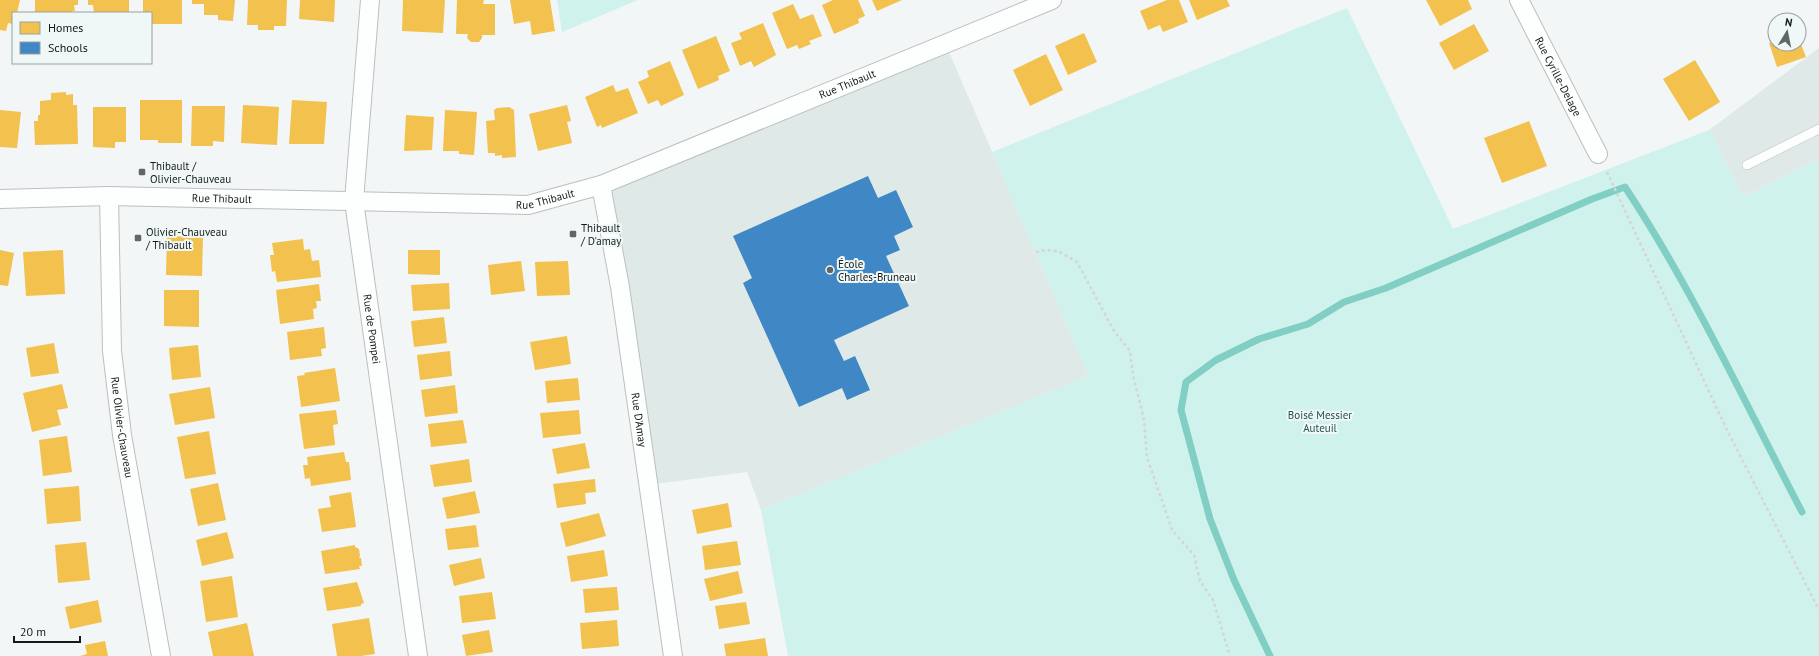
<svg xmlns="http://www.w3.org/2000/svg" width="1819" height="656" font-family="'PT Sans',sans-serif">
<rect width="100%" height="100%" fill="#f2f6f6"/>
<!-- built -->
<path fill="#dfeae8" d="M946 45 1089 376 761 510 747 472 647 485 601 185Z
M1819 48V159L1744 197 1709 130Z"/>
<!-- green -->
<path fill="#d0f2ed" d="M557 0H638L562 32Z
M1347 8 1453 229 1709 130 1744 197 1819 159V656H788L761 510 1089 376 992 152Z"/>
<!-- homes -->
<path fill="#f2c14e" d="M0 0H20L17 13H13V24L8 23 6 31 0 30Z
M35 0H78V5H74L75 11H72V13H35Z
M88 0H129V13H94L93 5H88Z
M143 0H182V24H151V13H143Z
M192 0H235L233 21 218 20V15H204V4H192Z
M248 0H287L286 26H274V30H258V25H247Z
M300 0H335L334 22 299 19Z
M403 0H445L443 33 402 31Z
M457 0H484L483 4H495V35H482V38L479 42H471L467 38 468 34H456Z
M510 0H550L555 31 532 35 530 21 514 24Z
M833 0H858L865 16 858 19 859 23 834 34 822 5Z
M872 0H902L877 11Z
M1167 0H1179L1188 22 1163 32 1160 25 1148 30 1140 11Z
M1189 0H1227L1230 6 1197 20Z
M1426 0H1468L1472 9 1440 26Z
M793 4 800 19 813 14 822 36 809 41 811 44 799 49 797 45 787 49 772 13Z
M763 23 776 55 754 67 751 61 740 66 731 43 742 39 739 33Z
M1474 24 1489 51 1454 70 1439 43Z
M1084 33 1097 62 1068 75 1055 46Z
M716 36 730 71 718 76 719 80 698 89 682 50Z
M1799 39 1806 57 1777 67 1769 43 1775 41V44H1799Z
M1046 54 1063 90 1030 106 1013 70Z
M1695 60 1720 102 1689 121 1663 79Z
M670 61 684 95 661 106 658 100 648 104 638 82 649 77 647 71Z
M613 85 616 92 628 88 638 113 602 128 601 125 597 127 585 97Z
M66 92V95L73 94V105H77L78 144 35 145 34 121H38V115H40V101L51 100V93Z
M140 100H182V143H158V140H140Z
M292 100 327 102 324 144H289Z
M243 105 279 107 277 145 241 143Z
M567 105 571 121 567 122 572 143 538 151 529 114Z
M192 106H225L224 142 213 141V146H191Z
M93 107H126V142H115V148L93 147Z
M509 107 514 110 516 157 502 158V155L495 156V153H488L486 121 495 120 494 110 497 108Z
M0 110 21 112 17 148 0 147Z
M445 110 477 112 474 155 459 154V151H443Z
M406 115 434 117 432 150 404 151Z
M1529 121 1547 166 1502 183 1484 138Z
M167 236 203 237 202 276 166 275Z
M303 239 304 250 310 249 312 261 319 260 321 277 277 282 275 271 272 272 270 255H274L272 243Z
M0 250 14 253 8 286 0 285Z
M63 250 65 294 26 296 23 252Z
M408 250H440V275L408 274Z
M521 261 525 291 491 295 488 265Z
M568 261 570 295 537 296 535 262Z
M449 283 450 309 413 311 411 285Z
M319 284 321 301H316L317 308 313 309 314 319 280 324 276 290Z
M164 290H199V327L164 326Z
M444 317 447 343 414 347 411 321Z
M324 327 326 348 321 349 322 356 290 360 287 332Z
M567 336 571 364 535 370 530 342Z
M54 343 59 373 31 377 26 348Z
M198 345 201 377 172 380 169 348Z
M450 351 452 376 420 380 417 355Z
M335 368 340 401 301 407 297 376 305 375 304 373Z
M578 378 580 400 547 403 545 381Z
M62 384 68 408 57 410 61 425 32 432 23 393Z
M455 385 458 413 425 417 421 390Z
M210 387 215 418 175 425 169 394Z
M336 410 338 424 333 425 335 445 304 449 299 414Z
M579 410 581 434 543 438 540 413Z
M463 420 467 443 431 447 428 424Z
M209 431 216 474 185 479 177 437Z
M67 436 72 472 43 476 39 440Z
M585 443 590 468 557 474 552 449Z
M344 452 346 462H349L351 480 311 486 310 478 305 479 303 465H308L307 457Z
M469 459 472 482 434 487 430 465Z
M595 479 596 492 585 493 586 504 557 508 553 484Z
M218 483 226 520 198 526 190 489Z
M79 486 81 521 47 524 44 489Z
M475 491 480 513 447 519 442 498Z
M351 492 356 527 322 532 318 509 331 507 329 496Z
M728 503 732 527 697 534 692 510Z
M599 513 606 536 566 547 560 523Z
M476 525 479 547 448 550 445 529Z
M227 532 234 558 202 566 196 540Z
M737 541 741 565 705 570 702 546Z
M86 542 90 580 58 583 55 545Z
M355 545V547L359 549 360 556 359 558H361L362 566H359L360 569 325 574 321 551Z
M604 550 608 576 571 582 567 556Z
M481 558 485 578 454 586 449 565Z
M738 571 743 593 710 601 704 579Z
M232 576 238 617 206 622 200 581Z
M357 582 364 603 361 604V606L327 611 323 588Z
M617 587 619 610 585 613 583 589Z
M492 592 496 619 462 623 459 596Z
M98 600 102 622 70 629 65 607Z
M746 602 750 624 719 629 715 606Z
M369 618 375 654 361 656H337L332 624Z
M617 620 619 646 582 649 580 623Z
M247 623 254 656H213L208 632Z
M489 630 493 652 466 656 462 635Z
M765 638 768 656H726L724 644Z
M105 641 108 656H80L87 654 85 645Z"/>
<!-- schools -->
<path fill="#3f88c5" d="M868 176 878 198 896 190 913 227 894 236 900 250 886 256 909 306 834 340 844 361 855 356 870 390 847 400 842 388 799 407 743 283 752 278 733 236Z"/>
<g fill="none" stroke-linecap="round" stroke-linejoin="round">
<!-- stream -->
<path stroke="#81cec5" stroke-width="7" d="M1270 656 1234 580 1210 519 1181 410 1186 382 1216 360 1259 339 1308 324 1344 302 1386 288 1592 199 1625 187C1693 290 1745 403 1802 512"/>
<!-- lane casing -->
<g stroke="#bcbfbe" stroke-width="10">
<path id="lane" d="M1747 165 1819 129"/>
</g>
<!-- street casing -->
<g stroke="#bcbfbe" stroke-width="20">
<g id="street">
<path id="s1" d="M370 0 354 201 418 656"/>
<path id="s2" d="M1519 0 1598 154"/>
<path id="s3" d="M601 185 620 287 673 656"/>
<path id="s4" d="M109 196 112 351 122 435 161 656"/>
<path id="s5" d="M0 199 109 196 528 205 601 185 1052 0"/>
</g>
</g>
<!-- path -->
<path stroke="#d4d5d5" stroke-width="2.5" stroke-dasharray="3 3" stroke-linecap="butt" d="M1607 172 1726 428 1819 610
M1036 252 1045 250 1058 251 1077 262 1114 331 1130 351 1133 375 1144 419 1147 457 1172 530 1194 555 1200 581 1213 600 1230 656"/>
<!-- lane -->
<use href="#lane" stroke="#fdfefe" stroke-width="9"/>
<!-- street -->
<use href="#street" stroke="#fdfefe" stroke-width="18"/>
</g>
<!-- markers -->
<g fill="#636666" stroke="#f0f8f7" stroke-width="1.5">
<rect x="138" y="168" width="8" height="8" rx="2"/>
<rect x="569" y="230" width="8" height="8" rx="2"/>
<rect x="134" y="234" width="8" height="8" rx="2"/>
<circle cx="830" cy="270" r="4"/>
</g>
<g text-anchor="middle" stroke-width="4" stroke-linejoin="round" paint-order="stroke">
<!-- street labels -->
<g font-size="11" fill="#161919" stroke="#f0f8f7">
<text dy="4" stroke="none"><textPath href="#s2" startOffset="86">Rue Cyrille-Delage</textPath></text>
<text dy="4" stroke="none"><textPath href="#s5" startOffset="870">Rue Thibault</textPath></text>
<text dy="4" stroke="none"><textPath href="#s5" startOffset="222">Rue Thibault</textPath></text>
<text dy="4" stroke="none"><textPath href="#s5" startOffset="546">Rue Thibault</textPath></text>
<text dy="4" stroke="none"><textPath href="#s1" startOffset="331">Rue de Pompei</textPath></text>
<text dy="4" stroke="none"><textPath href="#s3" startOffset="238">Rue D'Amay</textPath></text>
<text dy="4" stroke="none"><textPath href="#s4" startOffset="232">Rue Olivier-Chauveau</textPath></text>
</g>
<!-- poi labels -->
<g font-size="11" fill="#161919" stroke="#f0f8f7" text-anchor="start">
<text x="150" y="170">Thibault /<tspan x="150" dy="13">Olivier-Chauveau</tspan></text>
<text x="581" y="232">Thibault<tspan x="581" dy="13">/ D'amay</tspan></text>
<text x="146" y="236">Olivier-Chauveau<tspan x="146" dy="13">/ Thibault</tspan></text>
<text x="838" y="268">École<tspan x="838" dy="13">Charles-Bruneau</tspan></text>
</g>
<!-- park labels -->
<g font-size="11" fill="#24534d" stroke="#f0f8f7">
<text x="1320" y="419">Boisé Messier<tspan x="1320" dy="13">Auteuil</tspan></text>
</g>
</g>
<!-- legend -->
<rect x="12" y="12" width="140" height="52" fill="#f0f8f7" stroke="#999f9e"/>
<rect x="20" y="22" width="20" height="12" fill="#f2c14e" stroke="#999f9e"/>
<text x="48" y="32" font-size="12" fill="#161919">Homes</text>
<rect x="20" y="42" width="20" height="12" fill="#3f88c5" stroke="#999f9e"/>
<text x="48" y="52" font-size="12" fill="#161919">Schools</text>
<!-- north arrow -->
<g transform="translate(1787 32) rotate(10)"><circle r="19" fill="#f0f8f7" stroke="#999f9e"/>
<path d="M0-3L7 15L0 10L-7 15Z" fill="#636666"/>
<text y="-6" font-size="11" font-weight="bold" text-anchor="middle" fill="#161919">N</text>
</g>
<!-- scale -->
<path d="M14 636v6h66v-6" fill="none" stroke="#161919" stroke-width="2"/>
<text x="20" y="636" font-size="12" fill="#161919" stroke="#f0f8f7" stroke-width="3" paint-order="stroke">20 m</text>
</svg>
